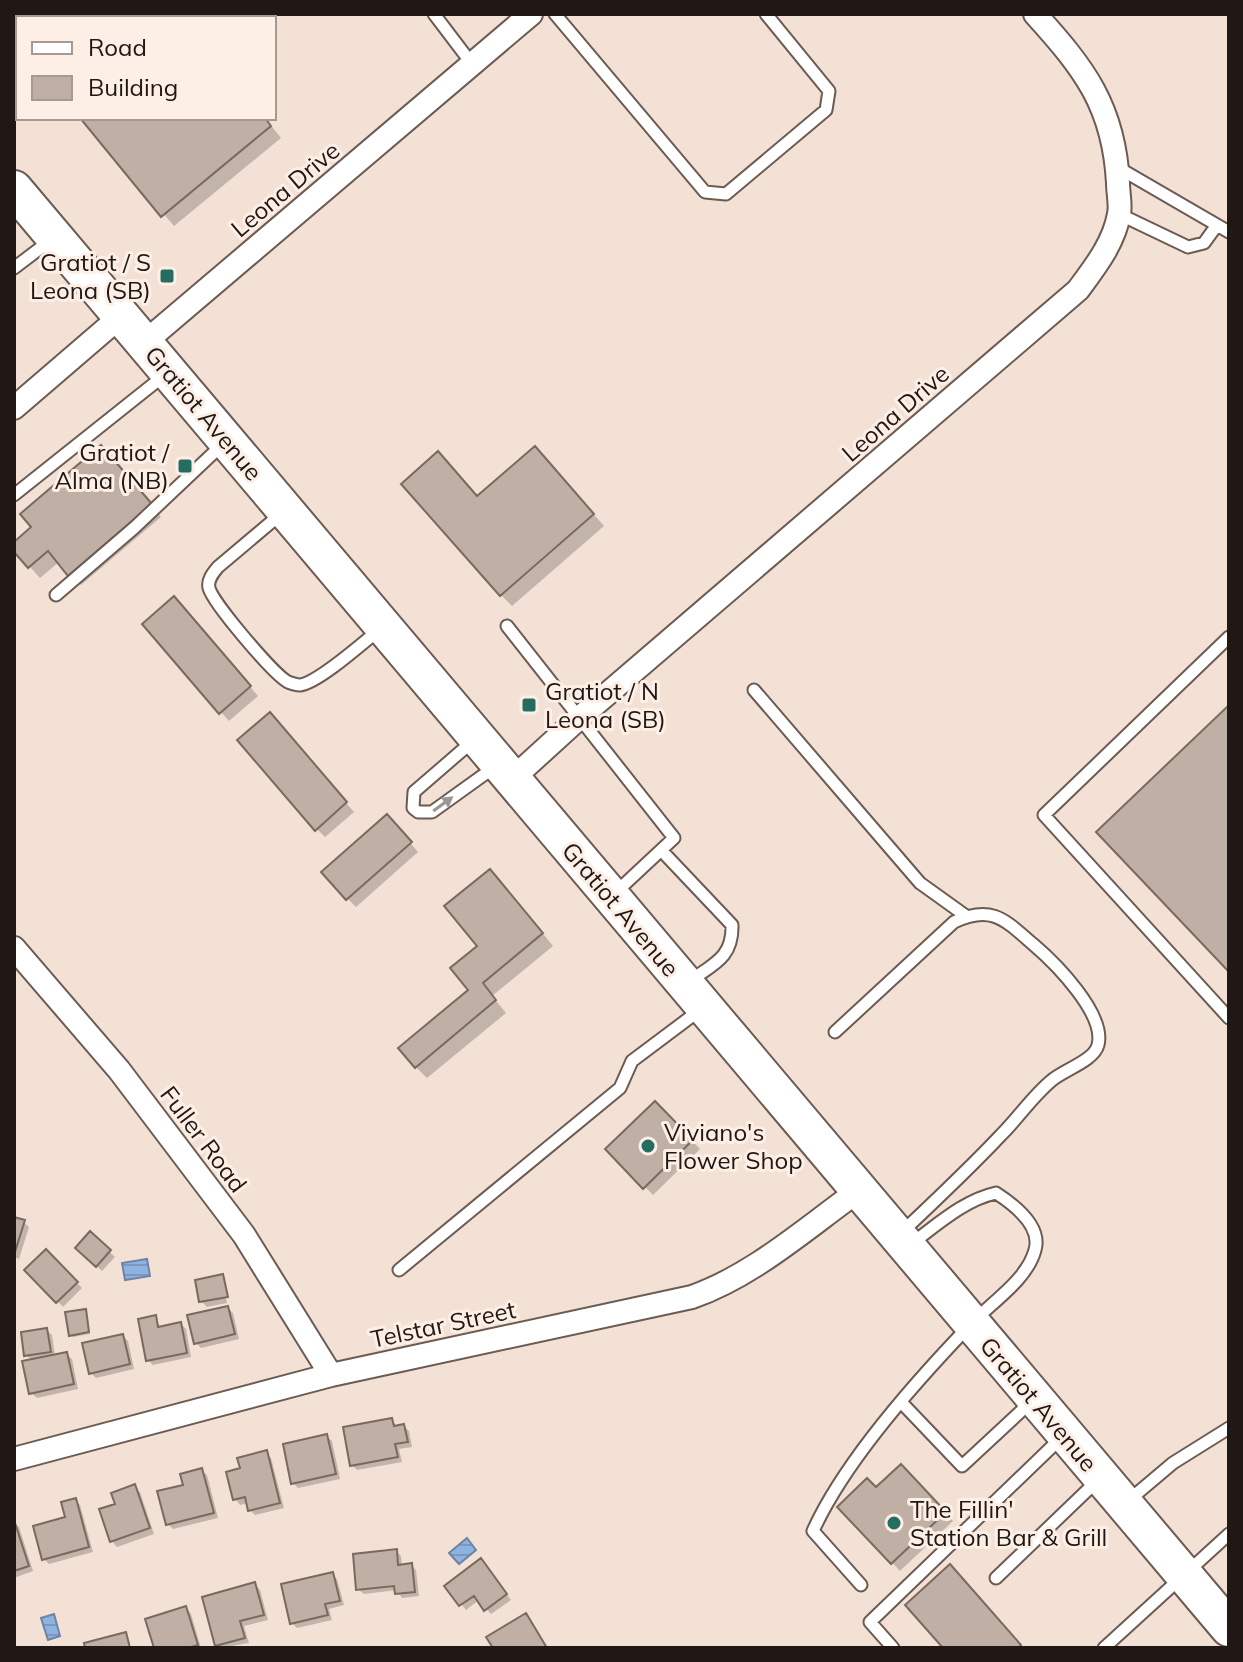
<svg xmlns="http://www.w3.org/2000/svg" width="1243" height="1662" font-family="Mulish,sans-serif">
<defs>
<pattern id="water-rules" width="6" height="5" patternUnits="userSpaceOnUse" patternTransform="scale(2)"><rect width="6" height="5" fill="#8fb3e1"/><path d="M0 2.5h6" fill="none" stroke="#7b99c0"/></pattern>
</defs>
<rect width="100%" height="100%" fill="#f3e1d6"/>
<!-- water -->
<path fill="url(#water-rules)" stroke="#6d84a4" stroke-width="2" d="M147 1259 150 1276 125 1280 122 1263Z
M467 1538 476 1550 459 1564 449 1553Z
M54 1614 60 1636 48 1640 41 1618Z"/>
<!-- shadow -->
<path fill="#0003" d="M82 118H265L281 138 174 226Z
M112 459 161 517 81 585 59 562 40 578 14 549V544Z
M546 460 604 526 512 606 501 595 478 498Z
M182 607 258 696 229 721 144 624Z
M278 723 354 812 325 837 317 829Z
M395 825 418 852 356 907 348 899Z
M501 882 553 946 492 996 506 1013 427 1078 416 1067 471 990 480 946Z
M655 1103 700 1149 653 1195 608 1149Z
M14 1219 23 1222 29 1227 19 1259 14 1257Z
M91 1234 115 1257 102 1271 78 1248Z
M46 1252 82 1288 63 1307 27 1270Z
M223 1276 226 1280H222L227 1303 207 1307 201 1301Z
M228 1308 233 1313 239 1339 201 1348 196 1343Z
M85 1311 90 1334 73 1337 71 1335Z
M155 1318 161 1328 181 1324 186 1329 191 1357 153 1365 148 1360Z
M46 1330 52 1335 55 1356 66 1354 72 1359 78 1389 37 1398 31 1393 33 1361 26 1355Z
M123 1336 128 1341 134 1369 96 1378 91 1373Z
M392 1421 398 1427 404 1426 409 1431 412 1447 399 1449 402 1462 357 1470 352 1465Z
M326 1436 332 1441 340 1479 298 1488 293 1483Z
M266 1452 271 1458 284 1508 255 1515 250 1510 248 1503 240 1505 235 1499 243 1470Z
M901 1466 953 1521 900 1571 840 1507 876 1490Z
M201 1470 207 1475 218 1518 173 1529 168 1524 185 1486Z
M134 1487 140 1492 154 1534 117 1547 112 1541Z
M75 1500 80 1505 93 1552 49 1564 44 1559 68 1519Z
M14 1523 19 1527 33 1571 14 1578Z
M396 1551 401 1556 402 1566 411 1565 416 1570 419 1596 402 1598 397 1590 364 1594 358 1589Z
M486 1566 511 1600 491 1614 479 1600 466 1610 447 1586Z
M332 1574 337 1579 344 1605 329 1609 332 1620 297 1628 292 1623Z
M255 1584 260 1590 268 1620 244 1626 249 1643 220 1648 217 1645Z
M186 1608 191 1614 201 1648H156Z"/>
<!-- building -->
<path fill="#c0afa4" stroke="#79695f" stroke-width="2" d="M80 118H265L271 126 161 217Z
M101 445 152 504 68 576 48 551 28 568 14 552V542L31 527 20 514Z
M535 446 594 514 500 596 401 484 438 451 477 496Z
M174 596 251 686 219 714 142 624Z
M1229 705V972L1096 832Z
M270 712 347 802 315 831 237 740Z
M387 814 412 842 346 900 321 872Z
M490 869 543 933 483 983 496 1000 415 1068 398 1048 468 990 450 968 477 946 444 906Z
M655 1101 693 1140 643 1189 605 1149Z
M14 1217 25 1220 14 1255Z
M90 1231 111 1250 96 1267 75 1248Z
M46 1249 78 1282 56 1303 24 1270Z
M223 1274 228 1297 199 1302 195 1280Z
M228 1306 235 1334 194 1344 187 1315Z
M86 1309 89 1332 69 1336 65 1312Z
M156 1315 158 1327 181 1322 187 1353 146 1361 138 1319Z
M47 1328 51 1352 24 1356 21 1332Z
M123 1334 130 1364 89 1374 82 1343Z
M67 1352 74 1384 29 1394 22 1361Z
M392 1418 394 1426 404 1424 408 1442 395 1444 398 1457 350 1466 343 1427Z
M327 1434 336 1474 291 1484 283 1444Z
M267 1450 280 1503 248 1511 245 1497 233 1500 226 1472 240 1468 237 1458Z
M901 1464 946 1512 891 1564 837 1507 867 1478 876 1487Z
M202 1468 214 1513 166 1525 157 1491 183 1485 180 1474Z
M135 1484 150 1528 110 1542 99 1509 115 1504 111 1493Z
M76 1498 89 1547 42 1560 33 1526 65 1517 61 1502Z
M14 1520 29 1566 14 1571Z
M397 1549 398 1565 412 1563 415 1592 395 1594 394 1586 356 1590 353 1554Z
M481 1558 507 1594 484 1611 474 1596 459 1606 444 1586Z
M950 1564 1021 1645 1018 1648H943L905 1605Z
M333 1572 340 1601 325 1604 328 1615 290 1624 281 1584Z
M255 1582 264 1615 240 1621 245 1638 215 1646 202 1597Z
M186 1606 198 1645 188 1648H154L145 1619Z
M526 1613 547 1648H493L486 1637Z
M126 1632 130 1648H85L84 1643Z"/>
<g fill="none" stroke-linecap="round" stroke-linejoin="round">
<!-- lane casing -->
<g stroke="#6b5b52" stroke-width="15">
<path id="lane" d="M434 14 472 64
M555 14 705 192 726 194 826 110 829 91 766 14
M66 18 72 14
M14 54 18 52
M1117 167 1229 232
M1119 214 1188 247 1204 243 1217 225
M14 268 51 240
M14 495 166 374
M282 513 218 567C213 573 207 580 209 588 213 603 274 675 288 682 290 683 297 685 300 685 318 683 364 642 380 629
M56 595 134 528 224 443
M507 626 674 838 614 894
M1229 637 1044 815 1229 1018
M754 690 920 883 966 916
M473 741 414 792 413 808 418 812H432L496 766
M661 850 732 925C733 958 713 964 690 981
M835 1032 954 922C992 904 1005 920 1034 945 1055 963 1106 1014 1098 1045 1094 1061 1063 1070 1051 1081 1032 1097 1019 1117 1001 1135 969 1169 935 1201 901 1233
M399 1270 620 1088 632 1061 700 1010
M901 1402 962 1466 1032 1401
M1128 1501 1173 1463 1229 1428
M996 1578 1098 1480
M861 1585 813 1531C845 1460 917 1380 972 1323 992 1302 1027 1280 1035 1250 1042 1226 1013 1204 996 1193 964 1200 937 1225 911 1244
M893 1648 870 1622 1062 1437
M1104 1648 1229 1534"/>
</g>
<!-- street casing -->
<g stroke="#6b5b52" stroke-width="26">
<path id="street" d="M145 342 531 14
M14 408 121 316
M511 780 578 719 1078 290C1095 267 1114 243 1119 214 1121 205 1118 193 1118 183 1114 107 1085 69 1035 14
M14 948 119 1070 244 1235 331 1375
M14 1459 331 1375 692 1297C754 1275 805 1229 858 1191"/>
</g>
<!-- primary casing -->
<g stroke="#6b5b52" stroke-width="40">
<path id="primary" d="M14 189 1229 1628"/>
</g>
<!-- lane -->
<use href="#lane" stroke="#fff" stroke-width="11"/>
<!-- street -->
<use href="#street" stroke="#fff" stroke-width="22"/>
<!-- primary -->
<use href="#primary" stroke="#fff" stroke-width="36"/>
</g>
<!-- one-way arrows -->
<defs><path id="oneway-solid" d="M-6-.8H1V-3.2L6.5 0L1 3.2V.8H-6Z" transform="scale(2)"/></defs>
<use fill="#9a9795" href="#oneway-solid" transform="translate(443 804) rotate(-36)"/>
<!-- markers -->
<g fill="#256c61" stroke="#feefe6" stroke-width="3">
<rect x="159" y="268" width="16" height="16" rx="4"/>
<rect x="177" y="458" width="16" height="16" rx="4"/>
<rect x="521" y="697" width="16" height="16" rx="4"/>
<circle cx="648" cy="1146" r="8"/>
<circle cx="894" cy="1523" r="8"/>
</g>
<g text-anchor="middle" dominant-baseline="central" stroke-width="6" stroke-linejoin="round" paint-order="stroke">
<!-- street labels -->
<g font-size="24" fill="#1f1814" stroke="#feefe6">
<text transform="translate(285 189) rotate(-40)">Leona Drive</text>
<text transform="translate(204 413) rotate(50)">Gratiot Avenue</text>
<text transform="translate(895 413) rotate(-41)">Leona Drive</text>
<text transform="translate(621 909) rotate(50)">Gratiot Avenue</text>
<text transform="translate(204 1139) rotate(53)">Fuller Road</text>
<text transform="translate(443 1324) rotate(-12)">Telstar Street</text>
<text transform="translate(1039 1404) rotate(50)">Gratiot Avenue</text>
</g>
<!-- poi labels -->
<g font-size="24" fill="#1f1814" stroke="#feefe6" text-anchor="start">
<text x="151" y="262" text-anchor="end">Gratiot / S<tspan x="151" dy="28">Leona (SB)</tspan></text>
<text x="169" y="452" text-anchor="end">Gratiot /<tspan x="169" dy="28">Alma (NB)</tspan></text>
<text x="545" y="691">Gratiot / N<tspan x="545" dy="28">Leona (SB)</tspan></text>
<text x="664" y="1132">Viviano's<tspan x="664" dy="28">Flower Shop</tspan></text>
<text x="910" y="1509">The Fillin'<tspan x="910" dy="28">Station Bar &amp; Grill</tspan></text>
</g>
</g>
<!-- border -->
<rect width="1243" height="1662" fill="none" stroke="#1f1814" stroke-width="32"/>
<!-- legend -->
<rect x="16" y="16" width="260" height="104" fill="#feefe6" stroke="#a59992" stroke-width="2"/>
<rect x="32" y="42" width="40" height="12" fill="#ffffff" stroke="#a59992" stroke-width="2"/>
<text x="88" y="56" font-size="24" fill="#1f1814">Road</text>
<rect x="32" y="76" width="40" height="24" fill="#c0afa4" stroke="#a59992" stroke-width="2"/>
<text x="88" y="96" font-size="24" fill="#1f1814">Building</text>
</svg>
